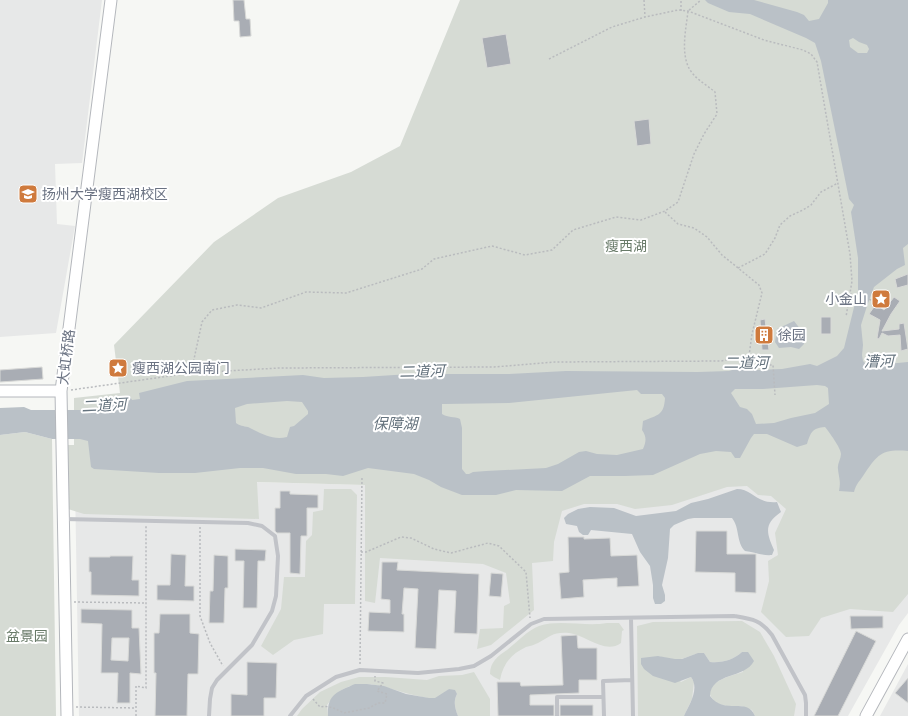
<svg xmlns="http://www.w3.org/2000/svg" width="908" height="716" font-family="'Archivo Narrow','Noto Sans SC',sans-serif">
<rect width="100%" height="100%" fill="#f6f7f4"/>
<!-- built -->
<path fill="#e7e8e8" d="M0 0H102L82 163 55 164 57 224 75 226 56 333 0 337Z
M736 480 908 504V613L899 625 848 716H79L75 485 214 481 367 485Z
M908 664V716H880Z"/>
<!-- green -->
<path fill="#d6dbd4" d="M460 0H908V594L893 612 850 609 821 618 809 636 786 637 761 612 769 581 768 561 778 555 775 533 786 509 771 496 758 495 747 486 727 487 672 505 635 509 617 504H584L562 511 554 542 553 561 532 563 534 610 491 645 477 649 480 629 503 628 504 606 510 603 506 573 483 564 380 558 375 603 365 601V485L257 482 259 519 84 514 68 509 67 445H74V398L120 393 114 345 214 242 278 198 351 172 400 146Z
M25 432 52 439 56 716H0V435Z
M324 489H351L357 495 355 604H324L323 634 294 640 273 655 261 646 281 609 284 577H305L306 541 312 535 313 512 323 510Z
M742 621 760 632 774 656 796 704 794 716H755L752 710C749 709 745 707 741 706 735 706 728 707 722 705 718 704 715 702 712 698 701 683 733 675 743 672L742 652C733 660 723 663 710 662L704 653C695 653 689 657 681 659 674 660 665 658 658 656L681 682 691 677 694 682 692 699 684 716H638L637 626 653 622Z
M607 623H619L624 630 622 631 621 643C605 655 586 635 569 633 553 632 551 636 538 643 534 645 530 646 526 647 511 654 503 664 500 680L494 677 490 674C490 662 498 656 507 650 517 642 527 631 539 626 560 619 586 627 607 623Z
M474 672 490 699V716H458C455 708 453 702 457 694L449 689C445 692 440 696 436 698 431 700 423 697 418 696 392 691 365 675 340 691 335 694 331 700 327 705L328 716H297L302 709 320 692 341 682 359 677H386L427 680 439 676 462 675Z"/>
<!-- water -->
<path fill="#bac1c7" fill-rule="evenodd" d="M705 0H754L797 12 804 15 809 21 819 19 828 3V0H908V244L903 248 905 265 897 269 874 287 867 306 861 325 863 345 862 355 863 361 866 364 876 365 908 362V451C881 449 878 454 863 476 859 482 856 484 854 492L839 491C841 480 839 479 838 469 837 464 841 459 841 454 841 448 829 432 825 427 812 428 811 432 807 444L797 447 767 434H754L751 438 740 458H735L731 452 716 451 700 454 653 475 625 476H590L562 491 516 490 496 495H462L441 487 429 480 414 474 368 468 343 476 326 474H296L263 468H240L195 473H159L94 469 91 467 88 441 80 439H52L25 432 0 435V408L24 407 31 410H94L129 395 132 400 140 399 139 393 187 381 303 375 324 378 363 377 410 374H509L566 371 698 372 729 371 745 366 755 370 782 369 810 364 817 366 837 356 844 348 858 291V258L851 212 854 205 849 199 821 61 815 43 806 38 750 14 729 12 708 3ZM853 38 859 42 867 45 869 49 867 53H858L850 47 849 40ZM817 385 825 386 828 388 829 404 815 413 791 418 774 423 756 424 752 414 747 409 740 407 731 393 735 389H763ZM637 390 641 394H662L665 398C664 415 658 415 643 421L642 430C647 437 646 442 643 449L617 455 597 454 586 451 579 452 558 464 546 468 486 471 473 472 469 474H466L462 469V428L460 419C454 416 448 418 442 414V404H445L509 403ZM287 401 302 402 308 411V414L294 426 290 427 287 437C273 441 260 433 248 427 243 426 240 426 236 423L235 408 247 404Z
M794 321 801 330 804 344 799 349 791 347 779 348 775 342 777 329Z
M737 489C752 489 757 504 777 502L781 512C764 524 766 532 774 550L772 555C763 556 754 552 745 551 736 542 740 528 732 518H694L688 519 674 525 670 529 668 558 662 585 665 595V601L661 604H655L653 598V585L650 566 640 552 632 534 591 530 588 535H583L579 532 577 526 566 524 564 518 568 514 578 509 590 507 614 508 636 516 676 511 691 503 708 499Z
M742 652H748L754 661C745 679 711 672 710 696 725 716 747 696 755 716H684C689 705 700 689 691 677L675 683 653 676 644 669 641 664V658L658 656 675 659H682L698 653H704L710 662C723 663 733 660 742 652Z
M355 684H367L384 686 406 694 429 698H435L449 689 455 690 457 694C453 702 455 708 458 716H328C327 694 337 692 355 684Z"/>
<!-- building -->
<path fill="#a9adb4" stroke="#d8d9d7" fill-rule="evenodd" d="M233 0H244L246 19H250L251 36 240 37 239 21H234Z
M506 34 511 64 487 68 482 38Z
M649 119 651 144 637 146 634 121Z
M908 274V285L897 288 895 279Z
M894 297 900 301 891 314 882 331 899 329V324L904 323 908 349 901 351 900 335 888 336 882 333 879 339 877 338 880 320 869 314 876 304 884 310Z
M821 317H831V334H821Z
M765 319 769 350H762L760 320Z
M42 367 43 379 0 382V370Z
M280 491H290V494L318 495V508H307V536H301L300 574 290 573V533H277L275 531V508H280Z
M696 531H727V554H756V593L735 592V573L695 572Z
M568 537H584V539L610 538 611 556 637 555 639 586 617 587V578L583 580 584 597 561 599 559 573 569 572Z
M235 549 266 550 265 561H258L257 608H243L244 561H235Z
M171 554 186 555 185 586H194V601L157 600V585H170Z
M214 555 228 556V588H225L224 623H209L210 591H213Z
M110 556H133L132 580H139V596L91 595V572H89V557H110Z
M382 562H398L397 570 479 574 477 634 454 633 456 591 439 590 436 649 415 648 418 589 404 588 402 614H404V632L368 631 369 612 390 613V600L381 599Z
M491 573 503 574 501 597 489 596Z
M81 609 132 610V628H139L141 674 130 673V703H117L118 673H101L102 624 81 623ZM112 638H129L128 661 111 660Z
M160 614H190V633L199 634 198 674H188L187 716H155L156 673H154V633H159Z
M850 616H883V628L851 629Z
M856 631 876 641 838 716H814Z
M577 635 578 648H597V680H579V693L530 695V705H554V716H498L497 682H520L521 686 563 685 561 636Z
M247 662 277 663 276 698H264V716H231V694L247 695Z
M908 678V703L895 693Z
M560 705H593V716H560Z"/>
<g fill="none" stroke-linecap="round" stroke-linejoin="round">
<!-- secondary casing -->
<g stroke="#b4b7bc" stroke-width="13">
<path id="secondary" d="M0 391H61
M67 716 61 391 111 0
M866 716 908 639"/>
</g>
<!-- path -->
<path stroke="#b9bbbe" stroke-width="1.5" stroke-dasharray="2 2" stroke-linecap="butt" d="M644 0 645 17
M681 11V0
M549 59 612 27 645 17 678 10 688 11 764 40 803 50 811 54 817 62 850 254 852 281 846 317
M665 212 678 224 694 228 707 237 722 255 759 285 762 293 752 334 749 356
M738 268 765 254 775 238 780 225 790 216 803 210 811 205 821 192 838 183
M850 294 875 301
M749 356 759 365H773L775 395
M191 373 202 322 212 310 237 305 261 308 306 292 346 293 422 269 434 259 492 246 525 255 552 250 573 230 616 217 641 220 665 211 678 202 694 154 704 134 717 114 715 92C708 86 699 81 693 74 679 58 686 30 688 11L701 0
M71 390 191 373 279 368 494 367 555 362 721 361 749 356
M200 527V616L210 643 223 666
M361 552H366L401 537 411 538 434 549 451 553 488 543 499 546 526 572 530 618
M74 602 146 603
M360 664 362 476
M313 699 320 707C329 705 336 709 344 713L369 708 378 703H385L387 694 377 691 383 683 375 681V676
M76 707 136 708
M136 716V686L146 688V526"/>
<!-- lane -->
<path stroke="#c1c3c8" stroke-width="4" d="M64 519 248 523 262 526 275 536 278 556 276 596 272 611 252 645 217 680 212 688 210 699 209 716
M631 618 633 716
M290 716 306 696 336 677 360 670 418 673 459 669 474 666 491 656 531 624 544 619 734 616C752 619 761 620 772 635L805 695 806 703V716
M557 716V697H603
M604 716 603 681 632 680"/>
<!-- secondary -->
<use href="#secondary" stroke="#fff" stroke-width="11"/>
</g>
<!-- icons -->
<defs>
<g id="university-square" transform="scale(1)"><rect x="-9" y="-9" width="18" height="18" rx="4" fill="#cf7a3d" stroke="#fff"/><path d="M0-5L7-2L0 1L-7-2ZM-4 1L0 2.5L4 1V4Q0 6-4 4Z" fill="#fff"/></g>
<g id="sight-square" transform="scale(1)"><rect x="-9" y="-9" width="18" height="18" rx="4" fill="#cf7a3d" stroke="#fff"/><path d="M0-6L1.8-2.2L6-1.7L2.9 1.2L3.7 5.4L0 3.3L-3.7 5.4L-2.9 1.2L-6-1.7L-1.8-2.2Z" fill="#fff"/></g>
<g id="building-square" transform="scale(1)"><rect x="-9" y="-9" width="18" height="18" rx="4" fill="#cf7a3d" stroke="#fff"/><path d="M-4-6H4V6H1V3H-1V6H-4ZM-2.5-4.3h1.7v1.8h-1.7ZM.8-4.3h1.7v1.8H.8ZM-2.5-1h1.7V.8h-1.7ZM.8-1h1.7V.8H.8Z" fill="#fff"/></g>
</defs>
<g fill-rule="evenodd">
<use href="#university-square" x="28" y="194"/>
<use href="#sight-square" x="881" y="299"/>
<use href="#building-square" x="764" y="335"/>
<use href="#sight-square" x="118" y="368"/>
</g>
<g text-anchor="middle" dominant-baseline="central" stroke-width="4" stroke-linejoin="round" paint-order="stroke">
<!-- poi labels -->
<g font-size="14" fill="#6a7282" stroke="#fff" text-anchor="start">
<text x="42" y="194">扬州大学瘦西湖校区</text>
<text x="867" y="299" text-anchor="end">小金山</text>
<text x="778" y="335">徐园</text>
<text x="132" y="368">瘦西湖公园南门</text>
</g>
<!-- park labels -->
<g font-size="14" fill="#687a68" stroke="#fff">
<text x="626" y="246">瘦西湖</text>
<text x="27" y="636">盆景园</text>
</g>
<!-- street labels -->
<g font-size="14" fill="#6a7282" stroke="#fff">
<text transform="translate(66 357) rotate(-83)">大虹桥路</text>
</g>
<!-- water labels -->
<g font-size="15" font-style="italic" fill="#65737e" stroke="#fff">
<text transform="translate(879 361) rotate(-1)">漕河</text>
<text x="746" y="362">二道河</text>
<text transform="translate(422 371) rotate(-1)">二道河</text>
<text transform="translate(104 405) rotate(-3)">二道河</text>
<text x="395" y="423">保障湖</text>
</g>
</g>
</svg>
